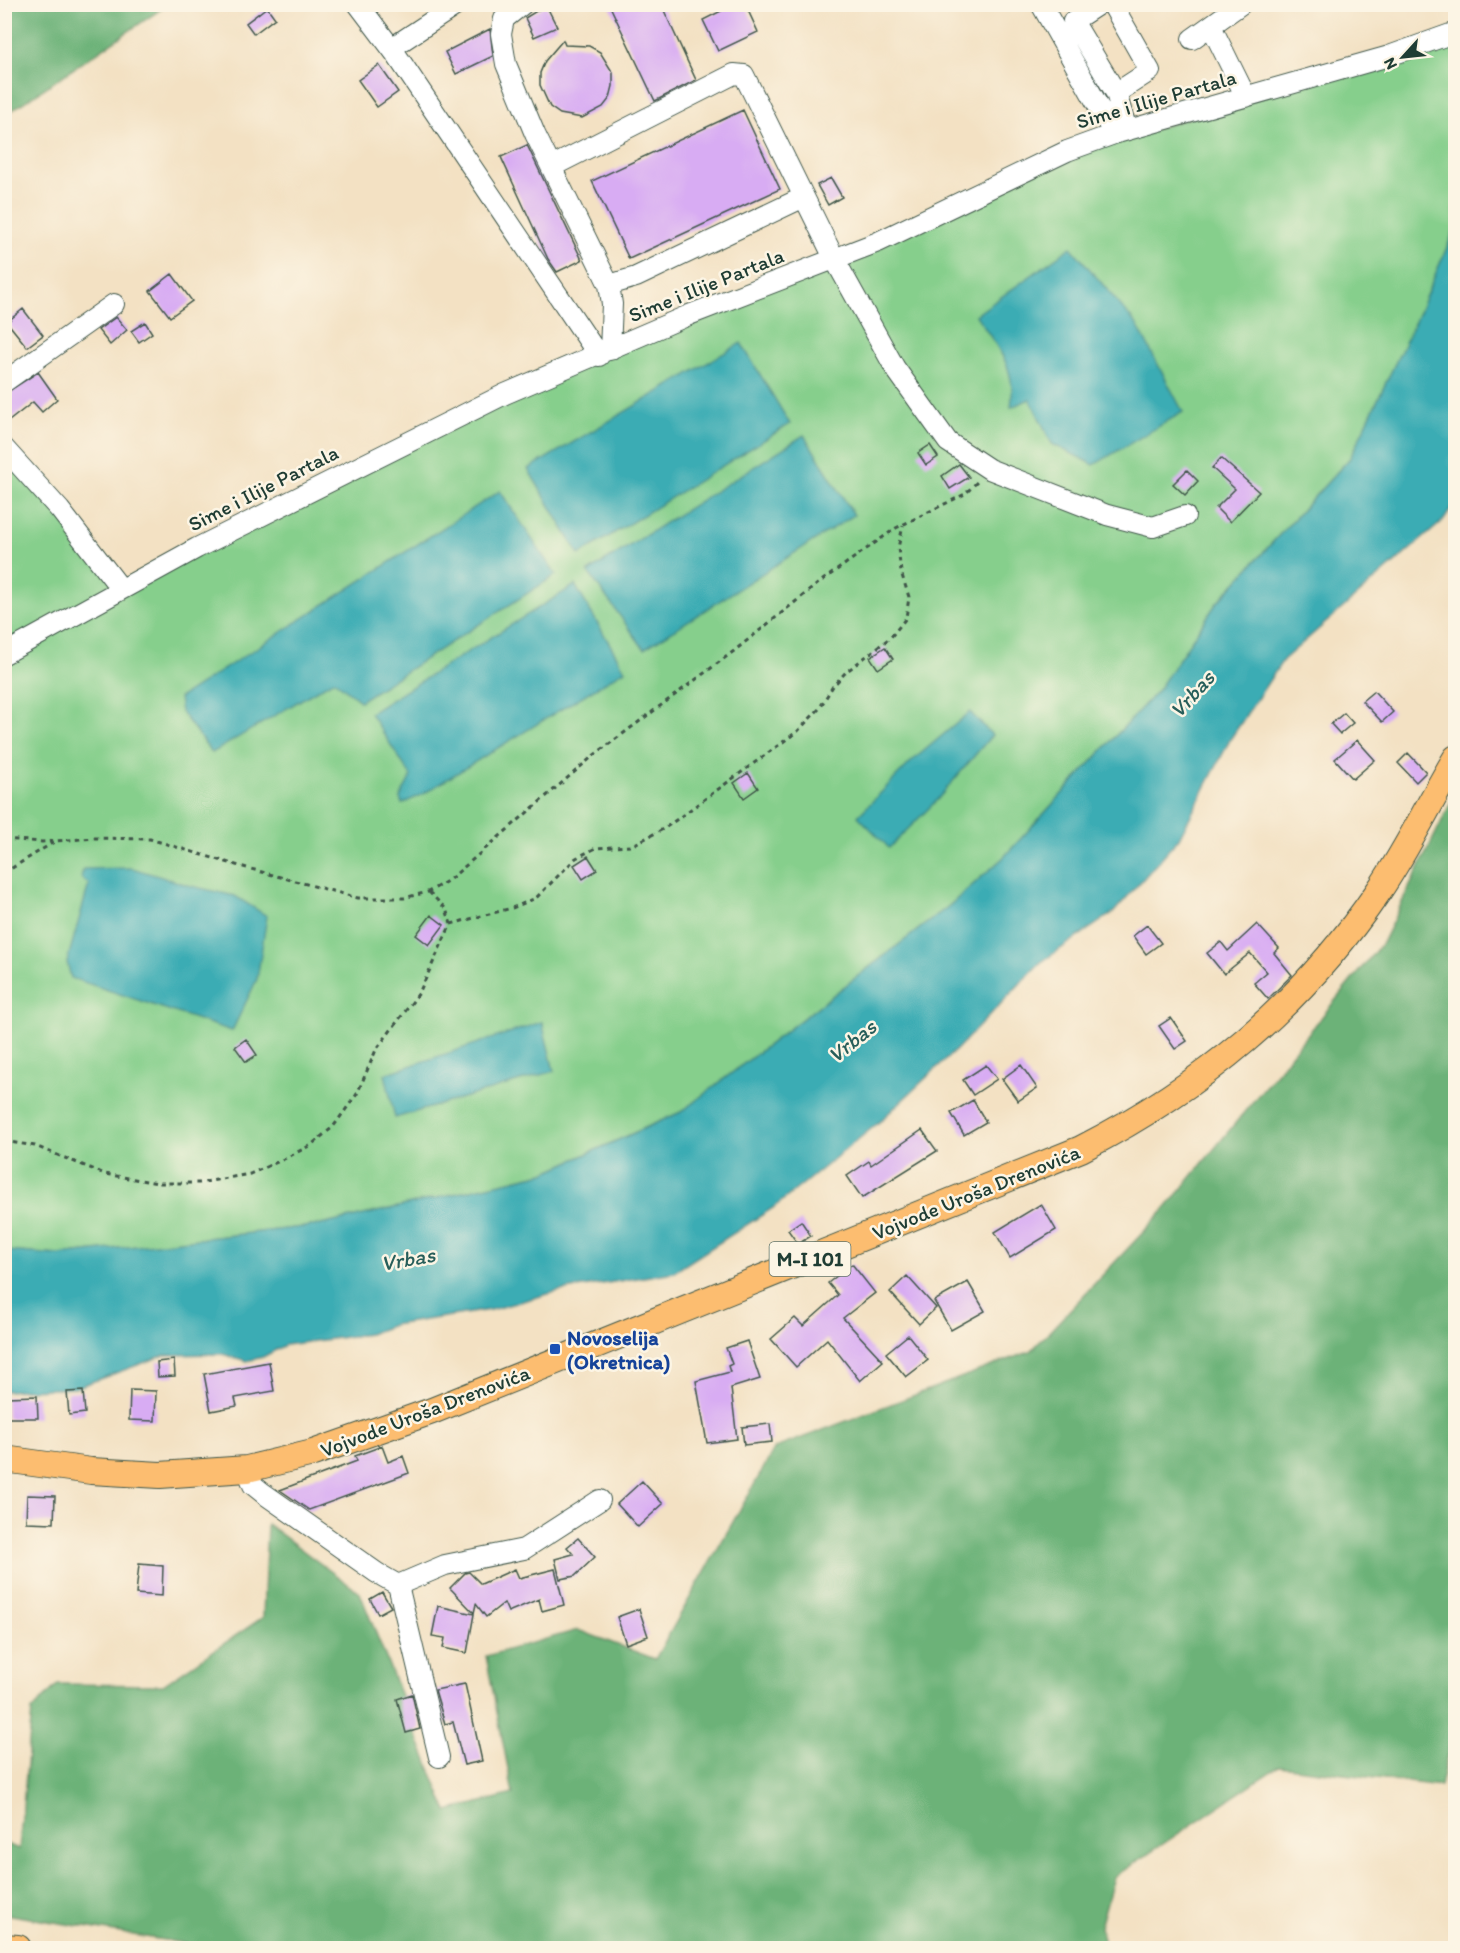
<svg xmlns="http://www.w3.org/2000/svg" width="1460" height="1953" font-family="Itim,sans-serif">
<rect width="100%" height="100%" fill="#fcf5e5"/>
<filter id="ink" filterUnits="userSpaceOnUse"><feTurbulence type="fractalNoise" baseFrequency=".0167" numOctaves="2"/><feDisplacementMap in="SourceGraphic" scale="12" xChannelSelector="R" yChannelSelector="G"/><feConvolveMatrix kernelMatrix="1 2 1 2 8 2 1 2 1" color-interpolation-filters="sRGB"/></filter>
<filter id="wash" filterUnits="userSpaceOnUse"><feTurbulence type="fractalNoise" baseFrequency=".008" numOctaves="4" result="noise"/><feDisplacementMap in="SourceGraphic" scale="24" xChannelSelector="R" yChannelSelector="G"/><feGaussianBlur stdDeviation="1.35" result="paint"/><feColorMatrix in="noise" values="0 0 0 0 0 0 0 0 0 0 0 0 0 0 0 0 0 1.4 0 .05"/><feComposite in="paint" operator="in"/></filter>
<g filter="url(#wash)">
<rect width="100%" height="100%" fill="#f3e1c3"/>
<!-- green -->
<path fill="#86cf8c" stroke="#528660" stroke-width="1.5" d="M1455 32V229L1413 326 1350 458 1216 604 1160 688 1003 858 949 906 681 1112 544 1173 321 1225 59 1255 5 1251 4 448 121 589 366 462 1023 172Z"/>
<!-- forest -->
<path fill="#6cb278" stroke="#467856" stroke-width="1.5" d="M5 4H167V5L5 115Z
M1455 794 1456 1719 1440 1786 1279 1766 1114 1877 1100 1927 1105 1948H213L5 1914 4 1843 19 1849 32 1710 58 1684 163 1685 263 1617 267 1524 360 1593 447 1811 513 1794 486 1656 578 1630 655 1659 775 1448 1031 1351 1166 1208 1382 943Z"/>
<!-- water -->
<path fill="#3aacb4" stroke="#2c7474" stroke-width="1.5" d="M1455 229V503L1444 520 1283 660 1231 738 1179 838 1114 912 1040 963 958 1048 877 1124 776 1206 674 1272 559 1291 490 1310 393 1325 369 1334 285 1345 263 1357 247 1361 222 1354 165 1355 75 1388 5 1391V1251L59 1255 321 1225 544 1173 681 1112 949 906 1003 858 1158 690 1216 604 1350 458 1413 326Z
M1071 247 1137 325 1183 412 1094 465 1052 444 1030 399 1011 407C1017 366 997 348 976 315Z
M741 343 790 424 579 555 528 469Z
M804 435 854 515 644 649 588 572Z
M500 491 556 575 360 701 334 680 212 753 181 712 179 698Z
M575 585 625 670 423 794 402 804 400 798 411 776 370 713Z
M970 712 992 735 937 800 889 848 858 816 912 761Z
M132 868 191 886 235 896 267 916 257 979 232 1031 71 978 67 962 89 884 81 878 83 869Z
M542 1022 554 1071 395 1118 385 1074Z"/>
<g id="blocks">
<!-- building -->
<path fill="#d8acf3" d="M609 4H661L696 80 655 101Z
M735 4H745L758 32 718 51 703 20Z
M546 5 557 27 534 37 525 18Z
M267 7 275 18 254 34 246 23Z
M490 29 493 56 456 74 445 52Z
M563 40 565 45 589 46 600 52 613 73V86L610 98 603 107 582 118 560 114 550 107 540 85V73L545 61Z
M379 65 398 92 377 107 358 80Z
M743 110 780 189 629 259 592 181Z
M527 145 582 260 557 272 548 259 501 157Z
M831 178 842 197 828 205 817 185Z
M172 274 192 301 170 317 150 291Z
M23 309 43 335 27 347 7 322Z
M116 317 127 330 110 345 98 330Z
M145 322 152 333 139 342 131 331Z
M38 372 57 399 42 412 33 402 4 425V394Z
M930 445 938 457 926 465 918 453Z
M1221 458 1259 492 1230 522 1216 508 1235 489 1212 468Z
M959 464 969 477 950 489 942 476Z
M1187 470 1198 481 1185 495 1173 484Z
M885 647 893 659 878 669 870 657Z
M1374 691 1393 712 1382 722 1362 701Z
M1344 713 1353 723 1340 734 1331 724Z
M1357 740 1375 760 1353 779 1335 759Z
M1408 753 1426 772 1416 782 1398 763Z
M748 773 758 788 744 798 734 783Z
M588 856 597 870 583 879 574 865Z
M431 915 444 925 429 945 416 935Z
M1257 924 1279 948 1274 953 1292 975 1268 999 1254 983 1267 972 1250 953 1224 974 1207 953 1221 942 1228 951Z
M1147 925 1161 943 1146 954 1133 936Z
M1171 1018 1187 1041 1175 1049 1159 1026Z
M246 1039 257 1055 246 1062 235 1047Z
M986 1065 997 1079 973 1095 963 1080Z
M1021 1065 1037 1088 1018 1101 1002 1079Z
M973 1100 986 1122 964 1135 951 1113Z
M922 1130 937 1151 862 1198 847 1176 869 1161 871 1165Z
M1041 1204 1056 1230 1010 1258 995 1232Z
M801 1221 811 1236 798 1244 788 1230Z
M852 1264 875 1293 843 1318 883 1361 860 1381 827 1339 796 1367 771 1339 795 1318 803 1326 838 1295 828 1283Z
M907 1276 936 1308 919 1324 890 1292Z
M968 1282 985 1311 951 1330 934 1301Z
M908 1335 928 1360 906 1377 886 1353Z
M747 1341 760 1379 731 1388 737 1439 707 1443 696 1381 730 1372 728 1366 732 1364 726 1348Z
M174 1360 175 1376 158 1377 157 1362Z
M269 1362 274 1391 235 1398 237 1406 211 1411 204 1374Z
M130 1390 156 1391 155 1421 129 1420Z
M83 1391 85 1413 69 1415 67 1392Z
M37 1396 38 1418H7L6 1397Z
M770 1424 772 1442 744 1445 742 1427Z
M382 1446 388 1462 403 1456 409 1473 309 1510 280 1490 357 1461 355 1456Z
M642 1481 663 1504 638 1527 617 1504Z
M27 1495 55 1496 54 1523 26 1522Z
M578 1538 595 1557 575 1576 560 1579 555 1559 573 1554 567 1547Z
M139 1564 163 1566 162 1596 136 1594Z
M515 1569 519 1578 555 1569 564 1605 542 1611 539 1599 508 1612 504 1603 486 1617 476 1604 474 1613 450 1588 465 1573 469 1572 481 1584Z
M382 1592 391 1607 378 1614 370 1599Z
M438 1606 474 1614 467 1653 443 1648 445 1638 432 1636Z
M639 1609 648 1636 626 1644 617 1617Z
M465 1684 482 1761 464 1765 453 1722 445 1724 435 1690Z
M412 1694 420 1729 406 1733 397 1699Z"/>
</g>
</g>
<g filter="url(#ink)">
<use href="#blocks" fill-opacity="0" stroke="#3f5649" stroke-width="1.5"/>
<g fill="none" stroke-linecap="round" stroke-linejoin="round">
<!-- minor casing -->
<g stroke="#3f5649" stroke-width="22">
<path id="minor" d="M358 4 395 53
M458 4 396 45 395 53 599 356
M523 4 504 19 501 34 506 64 535 134 609 285 612 304 610 350
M1041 4 1114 134
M1099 4 1073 21 1116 93 1127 130
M1112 4 1150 71 1116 93
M1211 26 1246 97
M1192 39 1241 4
M551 167 734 74 744 75 835 260 895 368 948 442 989 469 1107 515 1153 527 1185 516
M609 285 636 277 804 197
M4 382 114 304
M4 448 60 510 121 589
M4 654 197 548 505 394 689 315 878 242 1067 151 1114 134 1389 56 1456 32
M247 1469 253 1485 263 1493 377 1573 398 1585 439 1757
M398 1585 445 1565 524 1549 600 1500"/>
</g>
<!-- major casing -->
<g stroke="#3f5649" stroke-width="28">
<path id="major" d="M4 1459 91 1471 160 1475 247 1469 313 1453 432 1411 1081 1149C1202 1087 1301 1005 1378 892 1407 850 1429 803 1456 758
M4 1947 18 1948"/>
</g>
<!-- path -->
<path stroke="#3f5649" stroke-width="3" stroke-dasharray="4.5 4.5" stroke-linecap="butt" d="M4 839 42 842 95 838 150 839 236 865 358 898H404L428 892 449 880 593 756 734 651 820 582 896 528 965 494 978 481
M4 873 54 842
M451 924 512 908 536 898 576 858 596 848 631 846 665 828 798 731 819 709 833 686 846 672 891 637 906 618 909 597 901 572 898 548 903 526
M4 1141 35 1146 105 1174 158 1183H199L250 1174 284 1159 311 1145 333 1127 357 1094 376 1050 419 993 451 924 446 909 429 892"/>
<!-- minor -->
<use href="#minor" stroke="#fff" stroke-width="20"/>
<!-- major -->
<use href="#major" stroke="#fcbd6f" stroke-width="26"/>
</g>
</g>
<!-- markers -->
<rect fill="#1a4fb4" stroke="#fcf5e5" stroke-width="2" x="549" y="1343" width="12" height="12" rx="3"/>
<g text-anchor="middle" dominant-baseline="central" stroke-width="5" stroke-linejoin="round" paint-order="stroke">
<!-- shield labels -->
<rect fill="#fcf5e5" stroke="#617469" stroke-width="1.5" x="769.5" y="1242" width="81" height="34" rx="4.5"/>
<g font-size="20" font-weight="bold" fill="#1f3d34">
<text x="810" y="1259">M-I 101</text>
</g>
<!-- street labels -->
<g font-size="21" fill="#1f3d34" stroke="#fcf5e5">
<text transform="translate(1156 99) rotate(-16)">Sime i Ilije Partala</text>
<text transform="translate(706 285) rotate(-22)">Sime i Ilije Partala</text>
<text transform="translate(263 488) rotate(-27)">Sime i Ilije Partala</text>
<text transform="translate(976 1192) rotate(-22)">Vojvode Uroša Drenovića</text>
<text transform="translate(425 1411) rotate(-21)">Vojvode Uroša Drenovića</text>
</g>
<!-- transit labels -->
<g font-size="21" font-weight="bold" fill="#164399" stroke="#fcf5e5" text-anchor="start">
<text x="567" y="1337">Novoselija<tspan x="567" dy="24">(Okretnica)</tspan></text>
</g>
<!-- water labels -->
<g font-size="22" font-style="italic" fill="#275e5a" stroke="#fcf5e5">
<text transform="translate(1192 694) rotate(-48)">Vrbas</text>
<text transform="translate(852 1041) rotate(-39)">Vrbas</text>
<text transform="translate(408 1259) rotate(-10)">Vrbas</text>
</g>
</g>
<!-- margin -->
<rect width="1460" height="1953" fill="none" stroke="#fcf5e5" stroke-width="24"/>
<!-- north arrow -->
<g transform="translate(1403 57) rotate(243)" stroke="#fcf5e5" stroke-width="4.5" paint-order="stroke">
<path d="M0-4.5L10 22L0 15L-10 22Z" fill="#1f3d34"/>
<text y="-9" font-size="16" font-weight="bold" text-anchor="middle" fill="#1f3d34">N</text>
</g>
</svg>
